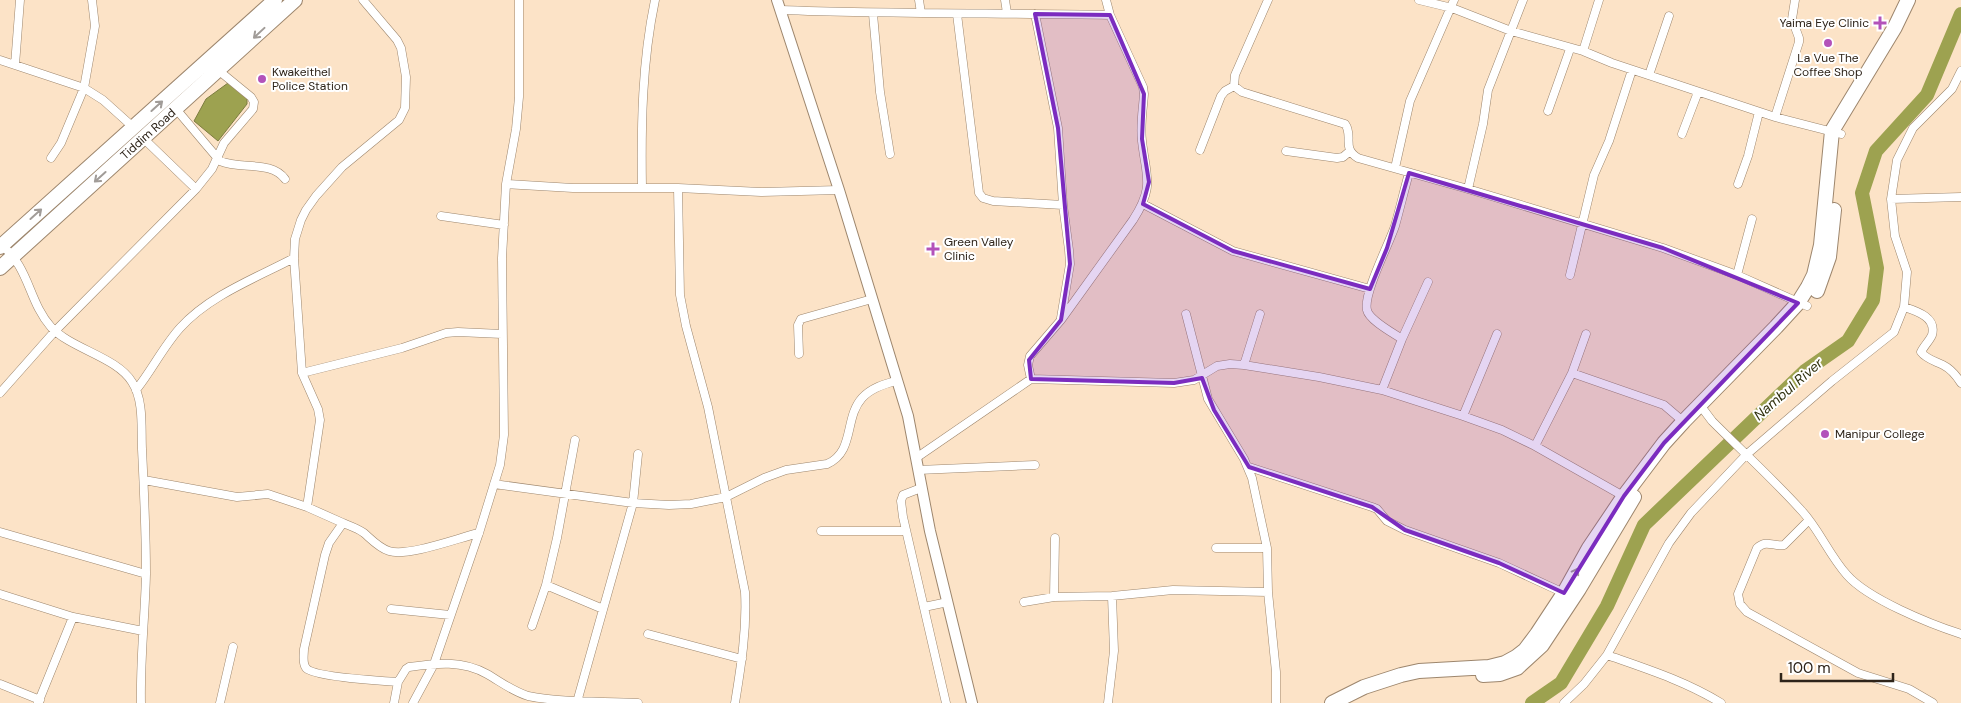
<svg xmlns="http://www.w3.org/2000/svg" width="1961" height="703" font-family="'DM Sans',sans-serif">
<rect width="100%" height="100%" fill="#fce3c7"/>
<!-- water -->
<path fill="#9da250" stroke="#7c7c40" d="M228 83 247 98V104L218 141 194 121 206 99Z"/>
<g fill="none" stroke-linecap="round" stroke-linejoin="round">
<!-- river -->
<path stroke="#9da250" stroke-width="14" d="M1532 703 1561 683 1607 606 1644 525 1805 371 1848 341 1873 300 1877 268 1862 193 1876 151 1927 95 1961 14"/>
<!-- minor casing -->
<g stroke="#9d866d" stroke-width="9">
<path id="minor" d="M919 0 921 13
M1005 0 1007 13
M1268 0 1235 75 1234 86 1242 92 1345 124C1354 136 1341 148 1358 158L1468 189 1663 248 1737 275 1807 306
M1419 0 1452 8 1511 31 1583 51 1612 63 1775 117 1841 134
M780 10C890 14 1000 13 1110 15
M873 14 880 92 890 154
M957 14 979 193 983 198 993 201 1063 205
M1035 14 1058 128 1063 205 1069 250 1070 264 1061 318
M1583 51 1599 0
M0 60 84 88 103 100 133 127
M15 65 20 0
M1649 75 1669 16
M176 109 220 161C241 170 271 160 285 179
M1548 111 1570 49
M1775 117 1799 42V38L1792 19 1795 0
M1682 134 1698 92
M143 138 196 189
M1200 150 1221 96 1225 91 1234 86
M1286 151 1337 158 1343 157 1350 151
M51 158 61 143 84 88 95 26 92 0
M1395 168 1410 101 1454 0
M506 184 573 188H678L761 192 839 190
M1738 184 1748 156 1759 112
M642 188C641 125 642 62 655 0
M678 188 680 295 686 326 708 407 745 592C747 630 741 666 735 703
M1468 189 1483 124 1488 90 1523 0
M1891 199 1961 197
M1143 204 1233 251 1370 289
M441 216 504 225
M0 244C30 267 28 301 51 327 71 349 117 357 132 382 144 400 141 428 142 449 144 490 146 532 146 574 145 617 140 660 141 703
M1570 275 1594 175 1609 141 1632 70
M1737 275 1752 219
M1904 307C1916 311 1937 317 1932 335 1930 340 1924 346 1921 352 1926 359 1935 361 1943 365 1951 369 1956 375 1961 383
M1186 314 1208 399 1244 459 1252 478 1267 548 1268 592 1276 672V703
M1402 339C1393 333 1369 320 1367 310 1363 294 1389 244 1395 226 1400 208 1404 191 1409 173
M799 354 798 325 801 319 872 299
M1244 365 1260 314
M302 373 402 348 446 333 458 332 502 334
M1572 373 1664 405 1685 423
M1031 379 1028 365 1030 356 1061 320 1133 220C1155 186 1146 177 1142 141 1140 125 1143 109 1144 94L1143 87 1110 15 1106 0
M136 390C152 370 163 347 180 328 210 295 256 278 294 258
M1382 390 1402 339 1428 282
M0 393 55 331 196 189 212 169 224 143 253 109 254 102 251 97 218 70
M1700 405 1712 421C1742 451 1773 479 1801 510 1819 529 1829 555 1847 575 1868 599 1930 624 1961 634
M1463 416 1497 334
M575 440 557 538 546 585 603 609
M1535 446 1572 373 1586 334
M916 458 1031 379 1174 383 1194 380 1217 366 1230 364 1244 365 1319 377 1382 390 1463 416 1502 430 1535 446 1625 497
M1249 467 1372 507 1377 509 1387 521 1405 530 1499 563 1564 593
M918 470 1035 465
M144 480 237 497 268 494 307 507 343 523
M494 484 633 503 669 505 691 504 726 497 764 478 786 470 827 464C855 452 844 418 862 398 871 388 884 384 896 381
M921 488 903 495 901 501 903 517 946 703
M307 507 320 420 318 409 302 373 294 258 295 239 301 220 306 210 316 196 342 167 399 120 405 108 406 77 401 48 397 40 363 0
M1809 520 1784 545C1773 547 1767 539 1757 548L1738 594 1740 604 1747 612 1858 673 1909 689 1933 703
M821 531H906
M0 532 146 574
M479 533C458 538 408 557 389 551 379 548 371 539 364 533 357 528 350 526 343 523L329 543 325 555 304 649C304 655 302 663 306 668 313 677 383 681 398 682L406 669 409 667C437 663 462 660 487 674 501 682 512 691 528 696 563 703 602 701 638 703
M1216 548H1267
M0 594 73 617 143 631
M1054 597 1055 538
M1024 602 1054 597 1112 596 1173 590 1268 592
M924 607 948 602
M391 609 450 615
M532 626 546 585
M648 634 742 659
M1607 655C1647 669 1685 681 1721 703
M0 684 40 700
M577 702 633 503 638 454
M38 703 73 617
M220 703 233 647
M394 703 398 682
M413 703 434 664 479 533 500 465 504 435 502 258 506 184 516 129 519 97V0
M1108 703 1114 651 1112 596
M1564 703 1584 684 1607 655 1669 543 1691 513 1746 455 1832 381 1894 332 1904 307 1907 272 1895 236 1891 199 1897 160 1913 128 1952 89 1961 71"/>
</g>
<!-- tertiary casing -->
<g stroke="#9d866d" stroke-width="12">
<path id="tertiary" d="M777 0 839 190 908 416 930 531 972 703"/>
</g>
<!-- trunk casing -->
<g stroke="#9d866d" stroke-width="16">
<path id="trunk" d="M0 247 275 0
M0 268 295 0
M1817 291 1829 257 1834 210
M1483 675 1500 674 1517 668 1542 645 1579 589 1634 497
M1332 703 1364 687 1401 675 1419 671 1489 667 1505 663 1516 657 1525 650 1537 634 1564 593 1589 548 1624 496 1664 443 1684 421 1776 327 1798 303 1808 287 1814 275 1821 245 1832 131 1895 27 1908 0"/>
</g>
<!-- minor -->
<use href="#minor" stroke="#fff" stroke-width="8"/>
<!-- tertiary -->
<use href="#tertiary" stroke="#fff" stroke-width="10"/>
<!-- trunk -->
<use href="#trunk" stroke="#fff" stroke-width="14"/>
</g>
<!-- one-way arrows -->
<defs><path id="oneway-shaft" d="M-6 0H5M1.5-3L5.5 0L1.5 3" fill="none" stroke-width="1.6" stroke-linecap="round" stroke-linejoin="round" transform="scale(1.25)"/></defs>
<g stroke="#a19c98">
<use href="#oneway-shaft" transform="translate(259 33) rotate(137)"/>
<use href="#oneway-shaft" transform="translate(157 106) rotate(-42)"/>
<use href="#oneway-shaft" transform="translate(100 177) rotate(138)"/>
<use href="#oneway-shaft" transform="translate(36 214) rotate(-42)"/>
<use href="#oneway-shaft" transform="translate(1574 575) rotate(-61)"/>
</g>
<!-- marked area -->
<path fill="#7b2cbf" fill-opacity="0.2" stroke="#7b2cbf" stroke-width="4" stroke-linejoin="round" d="M1035 14 1110 15 1144 94 1142 139 1149 182 1143 204 1233 251 1370 289 1387 248 1409 173 1663 248 1798 303 1664 443 1624 496 1564 593 1499 563 1405 530 1372 507 1249 467 1214 410 1202 378 1174 383 1031 379 1029 360 1061 320 1070 264 1058 128Z"/>
<!-- markers -->
<g fill="#b352ba" stroke="#fff" stroke-width="2">
<path d="M1877.5 15.5h5v5h5v5h-5v5h-5v-5h-5v-5h5z"/>
<circle cx="1828" cy="43" r="5"/>
<circle cx="262" cy="79" r="5"/>
<path d="M930.5 241.5h5v5h5v5h-5v5h-5v-5h-5v-5h5z"/>
<circle cx="1825" cy="434" r="5"/>
</g>
<g text-anchor="middle" dominant-baseline="central" stroke-width="4" stroke-linejoin="round" paint-order="stroke">
<!-- poi labels -->
<g font-size="12" fill="#2e241a" stroke="#fff" text-anchor="start">
<text x="1869" y="23" text-anchor="end">Yaima Eye Clinic</text>
<text x="1828" y="58" text-anchor="middle">La Vue The<tspan x="1828" dy="14">Coffee Shop</tspan></text>
<text x="272" y="72">Kwakeithel<tspan x="272" dy="14">Police Station</tspan></text>
<text x="944" y="242">Green Valley<tspan x="944" dy="14">Clinic</tspan></text>
<text x="1835" y="434">Manipur College</text>
</g>
<!-- street labels -->
<g font-size="12" fill="#2e241a" stroke="#fff">
<text transform="translate(148 134) rotate(-42)">Tiddim Road</text>
</g>
<!-- water labels -->
<g font-size="14" font-style="italic" fill="#2f300c" stroke="#fff">
<text transform="translate(1788 389) rotate(-41)">Nambul River</text>
</g>
</g>
<!-- scale -->
<path d="M1781 673v8h112v-8" fill="none" stroke="#2e241a" stroke-width="2.5"/>
<text x="1788" y="673" font-size="15" fill="#2e241a" stroke="#ffffff" stroke-width="4" paint-order="stroke">100 m</text>
</svg>
